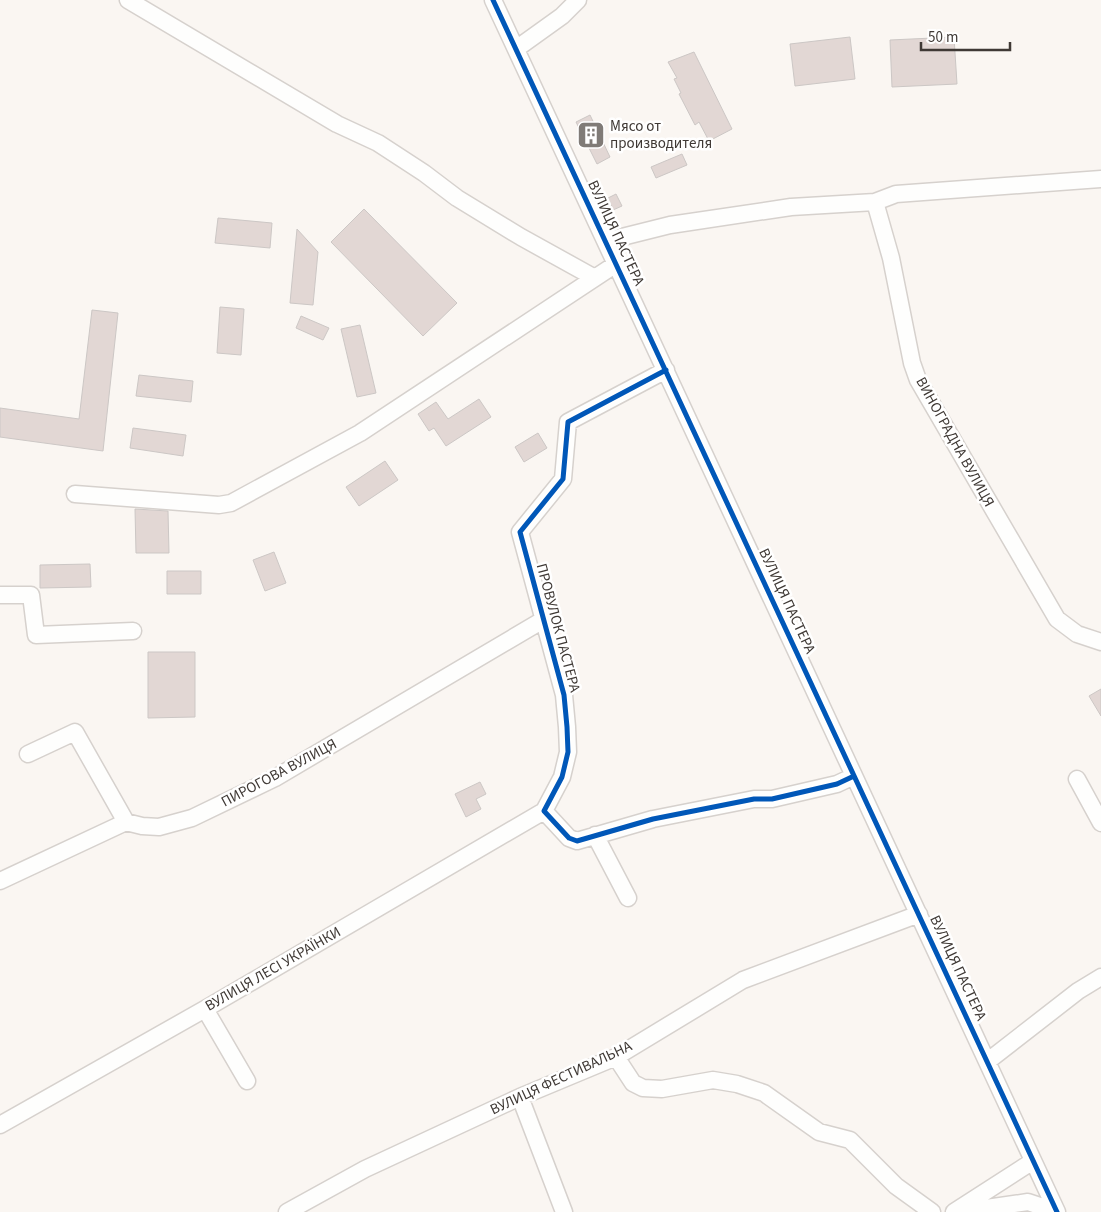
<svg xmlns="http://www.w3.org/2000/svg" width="1101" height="1212" font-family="'Source Sans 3',sans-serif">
<rect width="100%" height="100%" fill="#faf6f2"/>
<!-- building -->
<path fill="#e2d7d4" stroke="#ccc7c5" d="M850 37 855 79 795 86 790 44Z
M954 37 957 84 892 87 890 40Z
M694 52 732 129 709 141 699 122 695 125 679 94 681 93 674 79 677 78 668 62Z
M590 115 610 157 597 164 576 122Z
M682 154 687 165 656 178 651 167Z
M616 194 622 206 613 210 608 198Z
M364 209 457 303 423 336 331 242Z
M218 218 272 223 270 248 215 243Z
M297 229 318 252 313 305 290 303Z
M220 307 244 309 241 355 217 353Z
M92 310 118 313 103 451 0 437V408L79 419Z
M301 316 329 328 323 340 296 328Z
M360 325 376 393 357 397 341 329Z
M139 375 193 381 191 402 136 396Z
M479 399 491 417 446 446 434 428 429 431 418 414 436 402 448 419Z
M133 428 186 435 183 456 130 448Z
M538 433 547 448 524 462 515 447Z
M385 461 398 480 359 506 346 487Z
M135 509 168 511 169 553H136Z
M274 552 286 583 265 591 253 560Z
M90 564 91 587 40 588V565Z
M167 571H201V594H167Z
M148 652H195V717L148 718Z
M1101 689V716L1089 696Z
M480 782 486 794 476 799 481 809 466 817 455 794Z"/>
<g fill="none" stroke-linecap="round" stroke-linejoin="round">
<!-- minor casing -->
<g stroke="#d6d1cd" stroke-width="19">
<path id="minor" d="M128 0 337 124 378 143 424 173 457 198 521 237 595 278
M493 0 1057 1212
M516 49 562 16 578 0
M875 202 891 258 912 363 918 380 1057 619 1077 634 1101 642
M606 241 670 225 791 207 875 202 896 194 1101 179
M666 370 568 422 563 479 520 532 564 695 567 727 568 752 562 777 544 811 569 838 577 841 653 819 754 799H772L837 784 854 776
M75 494 219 505 231 503 360 433 616 264
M0 595H31L36 635 133 631
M28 754 75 732 126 822
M1077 779 1101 823
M595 835 628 898
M0 881 126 822 142 826 159 827 192 818 275 778 543 620
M205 1009 247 1081
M616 1057 633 1083 643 1088 662 1089 713 1080 737 1084 764 1093 819 1132 850 1140 896 1186 932 1212
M988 1061 1078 991 1101 977
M520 1097 564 1212
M0 1125 205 1009 544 811
M287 1212 365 1169 520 1097 616 1057 743 980 919 914
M954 1212 1033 1161
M959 1212 1028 1202 1046 1208"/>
</g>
<!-- minor -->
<use href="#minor" stroke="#fefefd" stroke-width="16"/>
<!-- cycleway casing -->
<g stroke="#fff" stroke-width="8">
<path id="cycleway" d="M493 0 1057 1212
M666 370 568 422 563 479 520 532 564 695 567 727 568 752 562 777 544 811 569 838 577 841 653 819 754 799H772L837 784 854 776"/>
</g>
<!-- cycleway -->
<use href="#cycleway" stroke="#0057b8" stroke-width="5"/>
</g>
<!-- icons -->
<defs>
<g id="building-square" transform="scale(1.4375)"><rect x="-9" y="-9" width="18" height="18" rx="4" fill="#807b77" stroke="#fff"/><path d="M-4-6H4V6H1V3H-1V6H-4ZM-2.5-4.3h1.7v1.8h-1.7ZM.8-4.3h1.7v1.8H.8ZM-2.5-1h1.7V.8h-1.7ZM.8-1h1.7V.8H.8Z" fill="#fff"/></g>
</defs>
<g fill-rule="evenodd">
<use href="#building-square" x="591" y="135"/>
</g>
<g text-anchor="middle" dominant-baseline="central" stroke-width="5" stroke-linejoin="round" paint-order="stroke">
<!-- poi labels -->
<g font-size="15" fill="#3f3935" stroke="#fff" text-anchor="start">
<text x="610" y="126">Мясо от<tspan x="610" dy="17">производителя</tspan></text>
</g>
<!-- street labels -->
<g font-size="15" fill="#3f3935" stroke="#fff">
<text transform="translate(616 233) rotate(65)">ВУЛИЦЯ ПАСТЕРА</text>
<text transform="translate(955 442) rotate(61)">ВИНОГРАДНА ВУЛИЦЯ</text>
<text transform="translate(787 601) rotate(65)">ВУЛИЦЯ ПАСТЕРА</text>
<text transform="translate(558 628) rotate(75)">ПРОВУЛОК ПАСТЕРА</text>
<text transform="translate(279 773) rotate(-28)">ПИРОГОВА ВУЛИЦЯ</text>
<text transform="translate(958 968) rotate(65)">ВУЛИЦЯ ПАСТЕРА</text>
<text transform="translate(273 969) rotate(-30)">ВУЛИЦЯ ЛЕСІ УКРАЇНКИ</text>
<text transform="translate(561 1078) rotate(-25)">ВУЛИЦЯ ФЕСТИВАЛЬНА</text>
</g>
</g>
<!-- scale -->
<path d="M921 42v8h89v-8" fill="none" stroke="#3f3935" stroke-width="2.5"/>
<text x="928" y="42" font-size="15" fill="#3f3935" stroke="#ffffff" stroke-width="4" paint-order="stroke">50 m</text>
</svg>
